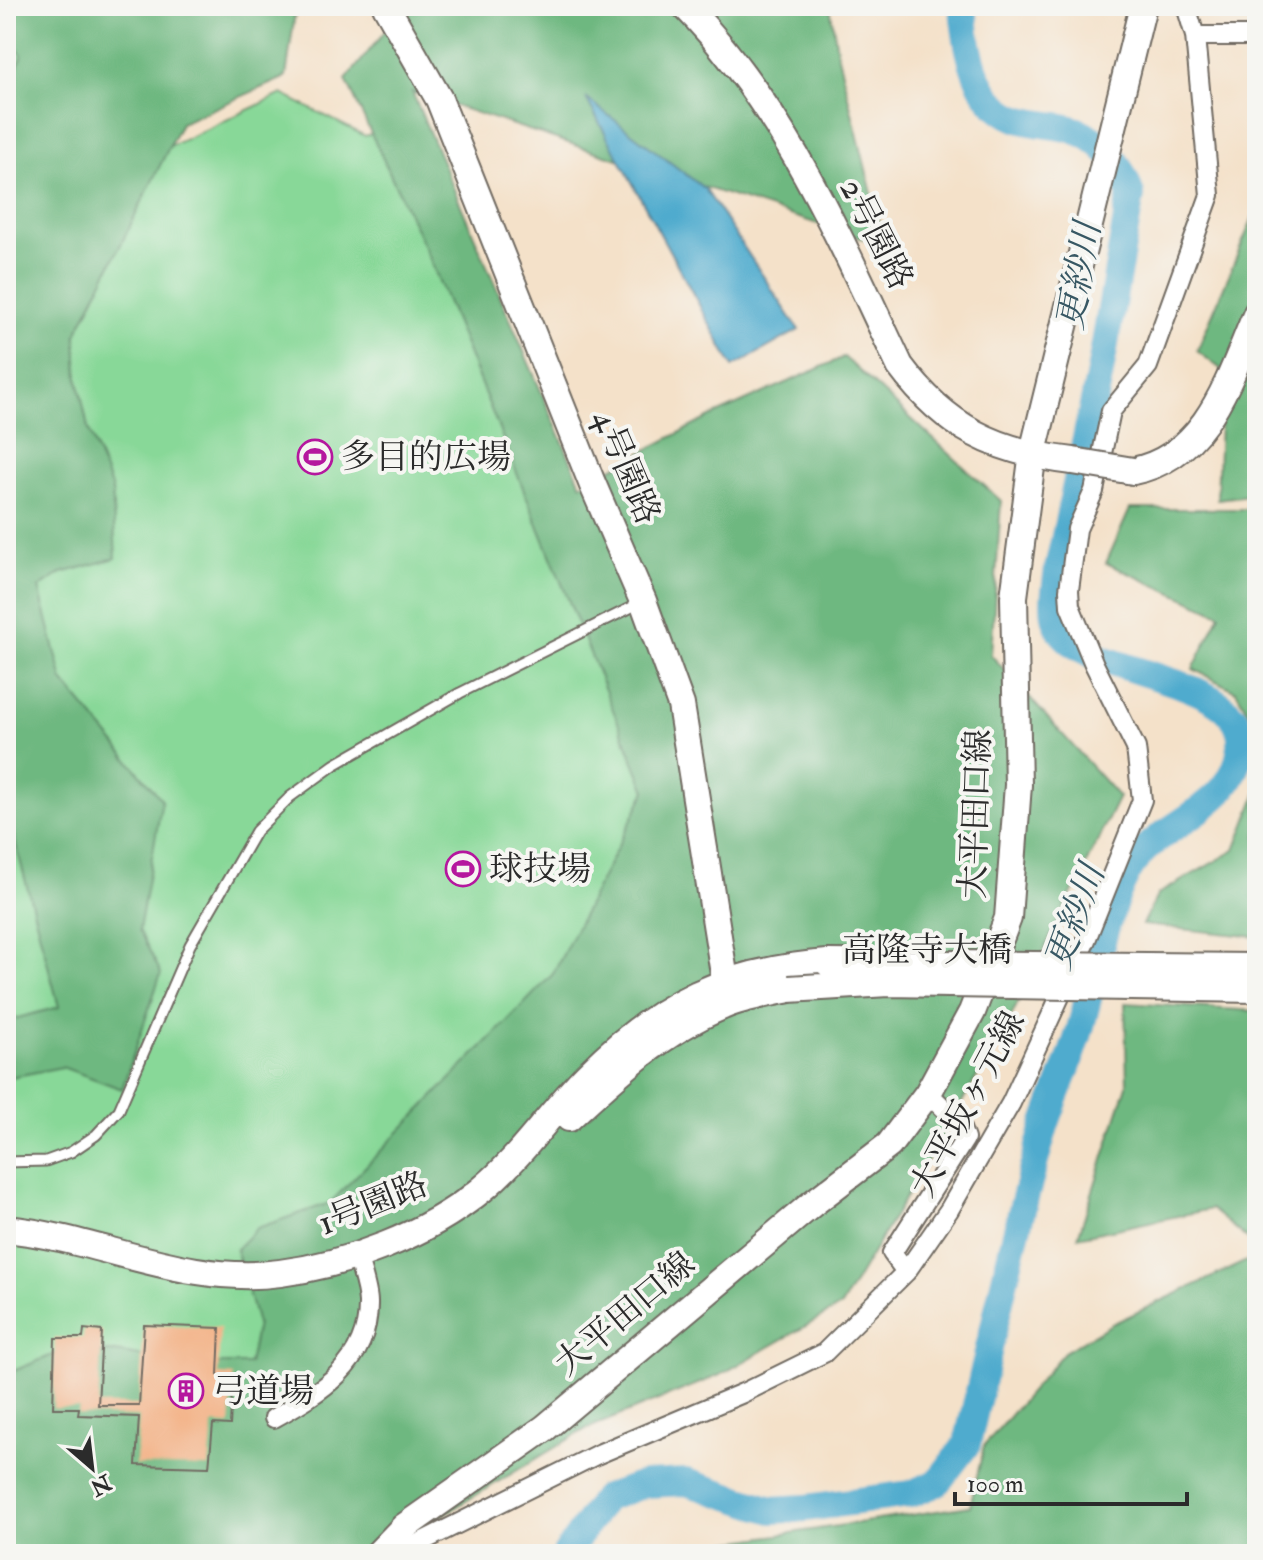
<svg xmlns="http://www.w3.org/2000/svg" width="1263" height="1560" font-family="'IM FELL Double Pica','Noto Serif JP',serif">
<rect width="100%" height="100%" fill="#f6f6f2"/>
<filter id="ink" filterUnits="userSpaceOnUse"><feTurbulence type="fractalNoise" baseFrequency=".0125" numOctaves="2"/><feDisplacementMap in="SourceGraphic" scale="16" xChannelSelector="R" yChannelSelector="G"/><feConvolveMatrix kernelMatrix="1 2 1 2 8 2 1 2 1" color-interpolation-filters="sRGB"/></filter>
<filter id="wash" filterUnits="userSpaceOnUse"><feTurbulence type="fractalNoise" baseFrequency=".006" numOctaves="4" result="noise"/><feDisplacementMap in="SourceGraphic" scale="32" xChannelSelector="R" yChannelSelector="G"/><feGaussianBlur stdDeviation="1.8" result="paint"/><feColorMatrix in="noise" values="0 0 0 0 0 0 0 0 0 0 0 0 0 0 0 0 0 1.4 0 .05"/><feComposite in="paint" operator="in"/></filter>
<g filter="url(#wash)">
<rect width="100%" height="100%" fill="#f4e1c9"/>
<!-- green -->
<path fill="#88d898" stroke="#5a8262" stroke-width="2" d="M6 6H11L134 163 282 94 365 136 421 116 697 927 360 1372 6 1512Z"/>
<!-- forest -->
<path fill="#6eb880" stroke="#4c7256" stroke-width="2" d="M6 6H296L286 77 181 123 76 335 78 379 88 428 112 489 116 558 62 573 39 588 63 681 162 800 139 930 161 973 122 1089 62 1067 6 1078V1021L59 1007 6 807V98L22 55 6 35Z
M405 6H830L838 56 885 246 412 92 581 484 710 417 844 357 1001 501 991 655 1119 797 1003 1033 841 1306 720 1375 586 1429 378 1554H6V1374L55 1354 116 1352 186 1364H249L257 1324 236 1249 257 1228 330 1203 553 974 646 791 430 259 346 80Z
M1257 208V494L1217 499 1222 370 1197 351Z
M1130 509H1257V727L1236 691 1193 669 1220 614 1106 563Z
M1257 793V937L1142 925 1158 894 1235 850Z
M1125 1003 1257 1011V1247L1211 1209 1078 1237 1127 1085Z
M1257 1256V1554H690L698 1547 970 1506 984 1446 1064 1352 1112 1324Z"/>
<!-- water -->
<path fill="#50abce" stroke="#3e6b7c" stroke-width="2" d="M586 98 705 189 799 330 733 367Z"/>
<g fill="none" stroke-linecap="round" stroke-linejoin="round">
<!-- river -->
<path stroke="#50abce" stroke-width="28" d="M566 1554 605 1498 645 1484 686 1482 772 1510 806 1508 910 1494 937 1483 967 1444C992 1338 1014 1230 1045 1126 1056 1093 1071 1062 1080 1029 1095 978 1102 921 1127 873 1155 820 1234 814 1241 747 1249 670 1077 680 1057 623 1051 607 1056 585 1058 569L1099 378 1131 195C1122 166 1103 138 1071 129 1054 124 1033 125 1016 118 974 101 966 45 963 6"/>
</g>
<g id="blocks">
<!-- building -->
<path fill="#f3b185" d="M144 1325 220 1328 218 1375 233 1376 230 1425 213 1424 209 1467 136 1465 139 1417 78 1415 79 1408H53L55 1338H83L84 1329 102 1331 98 1405H139Z"/>
</g>
</g>
<g filter="url(#ink)">
<use href="#blocks" fill-opacity="0" stroke="#716b62" stroke-width="2"/>
<g fill="none" stroke-linecap="round" stroke-linejoin="round">
<!-- lane casing -->
<g stroke="#716b62" stroke-width="13">
<path id="lane" d="M6 1162 46 1161 71 1152 96 1135 119 1110 190 945 256 831 290 797 334 765 460 693 640 603"/>
</g>
<!-- street casing -->
<g stroke="#716b62" stroke-width="22">
<path id="street" d="M1195 36H1257
M906 1272 892 1253 965 1139 959 1123 928 1093
M274 1418C320 1392 369 1364 368 1303 368 1288 360 1269 357 1254
M404 1554 409 1548 596 1455 743 1393 824 1353 906 1272 949 1210 1011 1103 1086 940 1142 800 1136 748 1094 664 1070 606 1069 590 1077 529 1094 491 1111 411 1148 366 1210 195 1195 36 1186 6"/>
</g>
<!-- secondary casing -->
<g stroke="#716b62" stroke-width="30">
<path id="secondary" d="M386 6 439 99 592 483 643 601 681 705 725 980
M685 6C784 107 840 239 900 366 946 428 996 452 1073 461
M1133 471C1209 456 1230 375 1257 313
M569 1118C616 1074 663 1031 723 1006 743 997 767 994 789 989
M6 1229C98 1238 186 1286 280 1273 349 1264 426 1235 480 1191 521 1158 550 1112 587 1075 658 1003 727 970 828 963
M378 1554 404 1527 545 1428 812 1204 889 1145 928 1093 972 1012 1008 918 1018 785 1014 597 1033 452 1143 6"/>
</g>
<!-- lane -->
<use href="#lane" stroke="#fff" stroke-width="9"/>
<!-- street -->
<use href="#street" stroke="#fff" stroke-width="18"/>
<!-- secondary -->
<use href="#secondary" stroke="#fff" stroke-width="26"/>
<!-- secondary-bridge casing -->
<g stroke="#716b62" stroke-width="30" stroke-linecap="butt">
<path id="secondary-bridge" d="M1073 461 1133 471
M828 963 1257 967
M789 989 888 983 1257 989"/>
</g>
<!-- secondary-bridge -->
<use href="#secondary-bridge" stroke="#fff" stroke-width="26"/>
</g>
</g>
<!-- icons -->
<defs>
<g id="stadium-ring" transform="scale(1.8)"><circle r="9.5" fill="#f6f6f2" stroke="#b5179e" stroke-width="1.5"/><path d="M0-5a6.5 5 0 1 0 0 10a6.5 5 0 1 0 0-10ZM-3.5-1.8h7v3.6h-7Z" fill="#b5179e"/></g>
<g id="building-ring" transform="scale(1.8)"><circle r="9.5" fill="#f6f6f2" stroke="#b5179e" stroke-width="1.5"/><path d="M-4-6H4V6H1V3H-1V6H-4ZM-2.5-4.3h1.7v1.8h-1.7ZM.8-4.3h1.7v1.8H.8ZM-2.5-1h1.7V.8h-1.7ZM.8-1h1.7V.8H.8Z" fill="#b5179e"/></g>
</defs>
<g fill-rule="evenodd">
<use href="#stadium-ring" x="315" y="457"/>
<use href="#stadium-ring" x="463" y="869"/>
<use href="#building-ring" x="186" y="1391"/>
</g>
<g text-anchor="middle" dominant-baseline="central" stroke-width="8" stroke-linejoin="round" paint-order="stroke">
<!-- street labels -->
<g font-size="34" fill="#2b2b2b" stroke="#f6f6f2">
<text transform="translate(876 234) rotate(63)">2号園路</text>
<text transform="translate(626 467) rotate(67)">4号園路</text>
<text transform="translate(976 814) rotate(-88)">大平田口線</text>
<text x="927" y="950">高隆寺大橋</text>
<text transform="translate(968 1104) rotate(-62)">大平坂ヶ元線</text>
<text transform="translate(373 1204) rotate(-22)">1号園路</text>
<text transform="translate(625 1314) rotate(-40)">大平田口線</text>
</g>
<!-- poi labels -->
<g font-size="34" fill="#2b2b2b" stroke="#f6f6f2" text-anchor="start">
<text x="341" y="457">多目的広場</text>
<text x="489" y="869">球技場</text>
<text x="212" y="1391">弓道場</text>
</g>
<!-- water labels -->
<g font-size="36" font-style="italic" fill="#385864" stroke="#f6f6f2">
<text transform="translate(1079 276) rotate(-80)">更紗川</text>
<text transform="translate(1075 917) rotate(-70)">更紗川</text>
</g>
</g>
<!-- margin -->
<rect width="1263" height="1560" fill="none" stroke="#f6f6f2" stroke-width="32"/>
<!-- north arrow -->
<g transform="translate(92 1468) rotate(152)" stroke="#f6f6f2" stroke-width="6" paint-order="stroke">
<path d="M0-6L14 30L0 20L-14 30Z" fill="#2b2b2b"/>
<text y="-12" font-size="22" font-weight="bold" text-anchor="middle" fill="#2b2b2b">N</text>
</g>
<!-- scale -->
<path d="M955 1492v12h232v-12" fill="none" stroke="#2b2b2b" stroke-width="4"/>
<text x="967" y="1492" font-size="24" fill="#2b2b2b" stroke="#f6f6f2" stroke-width="6" paint-order="stroke">100 m</text>
</svg>
